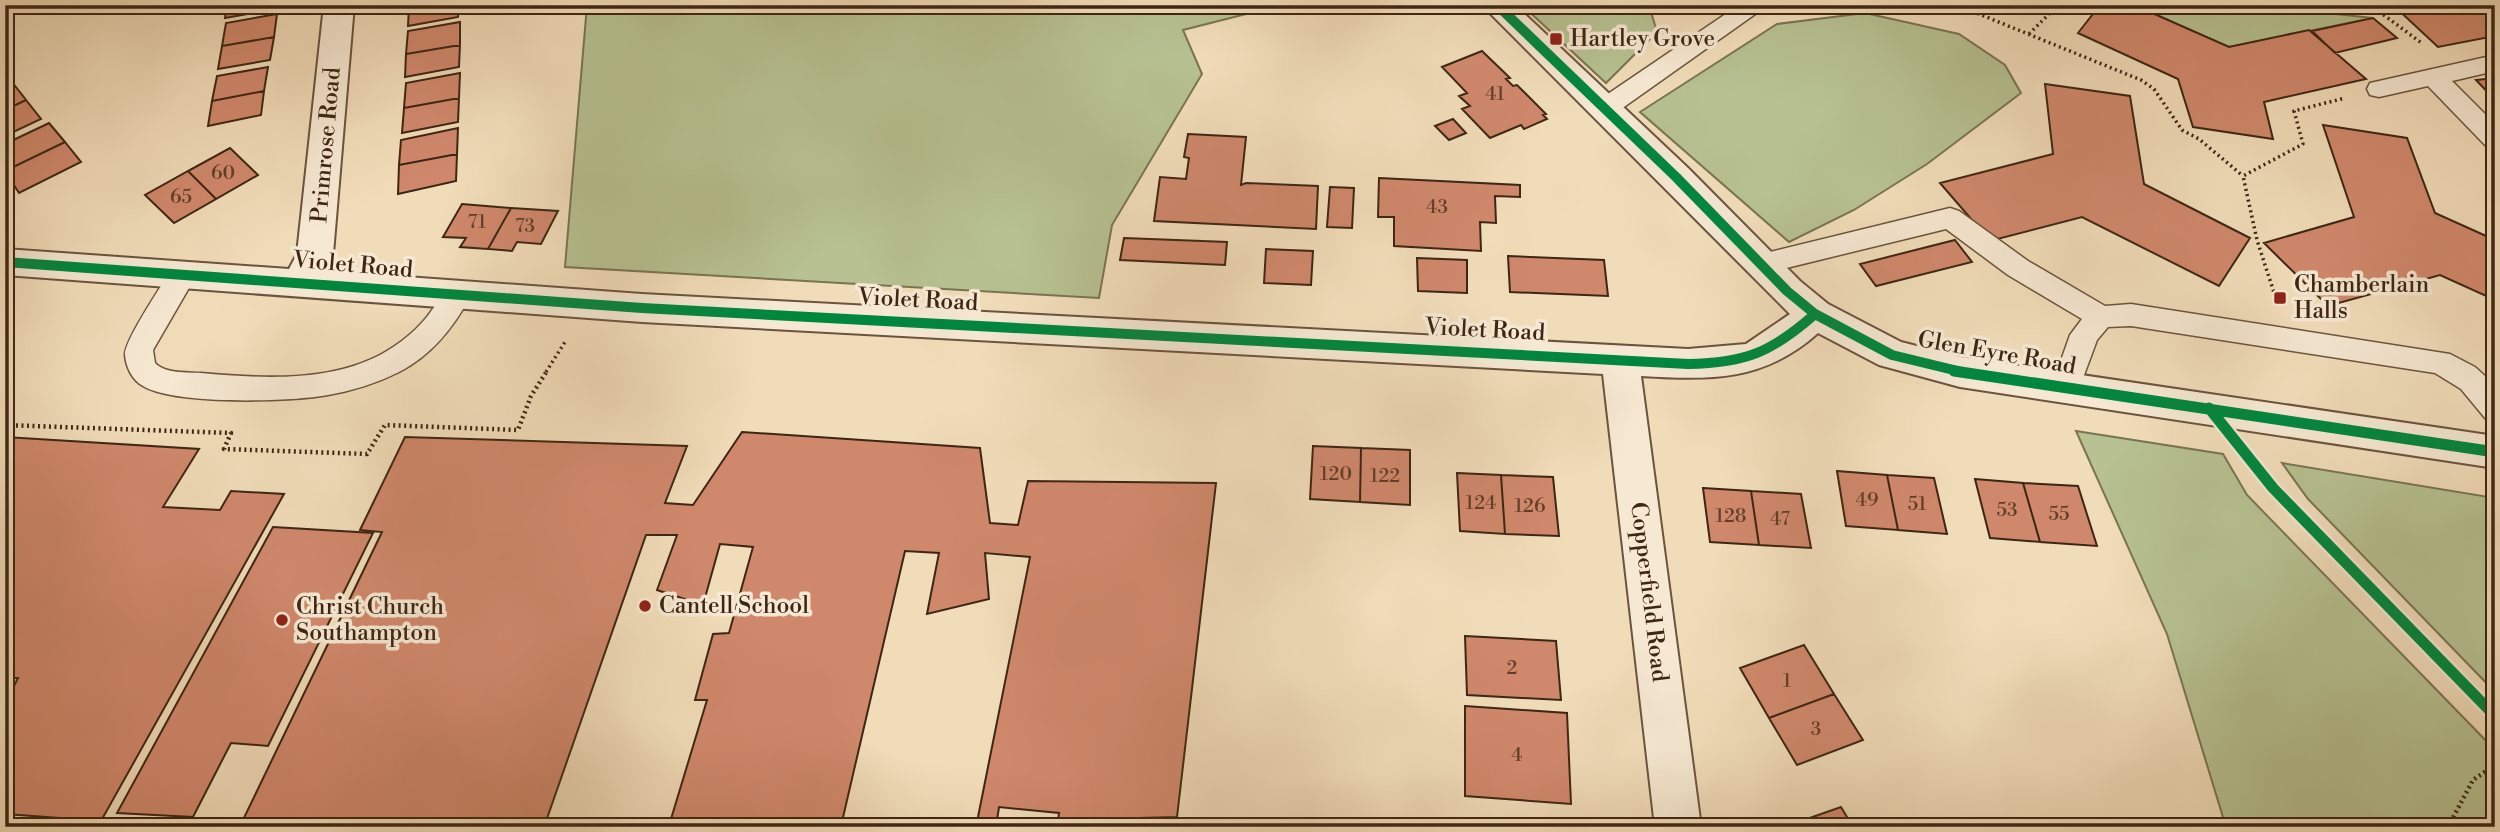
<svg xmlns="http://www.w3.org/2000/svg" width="2500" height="832" font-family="'Libre Bodoni',serif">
<rect width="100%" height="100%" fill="#f1dcb9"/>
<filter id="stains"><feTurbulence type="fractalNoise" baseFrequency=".00286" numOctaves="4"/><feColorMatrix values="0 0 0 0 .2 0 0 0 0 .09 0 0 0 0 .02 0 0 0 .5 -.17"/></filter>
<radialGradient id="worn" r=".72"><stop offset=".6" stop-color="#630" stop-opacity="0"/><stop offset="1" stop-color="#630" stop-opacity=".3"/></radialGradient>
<!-- green -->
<path fill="#b7c191" stroke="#7a7452" stroke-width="2" d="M587 5H1261L1262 10 1183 30 1202 74 1112 225 1099 298 565 267Z
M1522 5H1649L1657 32 1606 83Z
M2134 5H2252L2373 18 2229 47Z
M1865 13 1959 34 2005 65 2021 93 1927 164 1854 210 1789 242 1640 112 1777 24Z
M2076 431 2223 454 2247 495 2495 750V827H2226L2167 634Z
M2282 463 2495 498V692L2308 499Z"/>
<!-- building -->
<path fill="#d0886c" stroke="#3e2614" stroke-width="2" d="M227 5H276V9L225 18Z
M409 5H458V17L408 26Z
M2100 5H2134L2229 47 2309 30 2366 79 2264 102 2273 139 2193 127 2178 79 2078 33Z
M2393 5H2495V36L2438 47Z
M277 14 274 37 222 46 226 23Z
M2373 18 2397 38 2335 53 2312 31Z
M460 22V45L406 54 408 31Z
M274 37 270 60 218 69 222 46Z
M460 45 459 67 405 77 406 54Z
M1482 51 1510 78 1506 79 1513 86 1517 85 1546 114 1543 115 1547 119 1524 129 1521 125 1490 138 1462 109 1470 106 1459 96 1467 93 1442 67Z
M268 67 264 91 212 101 217 76Z
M460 73 459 98 404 108 406 83Z
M2495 78V100L2476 80Z
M12 82 26 100 5 110V85Z
M2045 84 2130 96 2144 184 2250 238 2219 286 2082 217 1990 241 1940 183 2053 154Z
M264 91 261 115 208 126 212 101Z
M459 98 458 122 402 133 404 108Z
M26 100 41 119 5 136V110Z
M1453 119 1466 133 1449 140 1435 126Z
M49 123 65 142 5 171V144Z
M2323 125 2407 138 2435 213 2495 240V300L2440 275 2328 306 2264 243 2354 217Z
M458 128 457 154 399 165 401 140Z
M1188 134 1246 137 1241 185 1246 183 1318 186 1316 229 1154 221 1160 177 1186 179 1189 158 1184 157Z
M65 142 81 162 19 193 5 171Z
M230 148 258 175 216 199 188 171Z
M457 154 456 181 398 194 399 165Z
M188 171 216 199 174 223 145 195Z
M1379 178 1520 185V197L1495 196 1496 223 1480 222 1481 251 1394 246V217H1378Z
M1330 187 1354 188 1352 228 1327 227Z
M462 204 511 208 488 249 460 247 466 238 443 237Z
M511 208 558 211 541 244 517 242 512 251 488 249Z
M1124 238 1227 242 1225 265 1120 260Z
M1955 240 1972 262 1876 286 1860 264Z
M1266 249 1313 251 1311 285 1264 283Z
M1508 256 1604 260 1608 296 1510 292Z
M1417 258 1467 260V293L1418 291Z
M742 432 980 448 990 523 1018 525 1028 481 1216 483 1177 817 1139 818V827H1057L1059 813 999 807 996 827H976L1030 557 985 553 989 599 927 614 939 553 905 551 841 826 693 827 695 822 671 819 707 700H695L713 634 729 633 753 547 720 544 703 605 657 590 677 535H646L544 827 241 824 382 532 360 530 405 437 687 446 665 503 693 505Z
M5 437 199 449 163 507 220 510 231 491 284 494 101 821 5 814V690H12L18 678H5Z
M1313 446 1361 448 1360 502 1310 499Z
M1361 448 1410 450V505L1360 502Z
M1837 471 1887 475 1898 530 1846 526Z
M1457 473 1501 475 1505 534 1460 531Z
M1501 475 1553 477 1559 536 1505 534Z
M1887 475 1934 478 1947 534 1898 530Z
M1975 479 2023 483 2040 542 1990 538Z
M2023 483 2078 486 2097 546 2040 542Z
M1703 488 1751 491 1759 545 1710 542Z
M1751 491 1801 494 1811 548 1759 545Z
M273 527 373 533 268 746 231 743 193 817 117 813Z
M1465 636 1556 641 1561 700 1467 695Z
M1804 645 1834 694 1769 718 1740 668Z
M1834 694 1863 740 1797 765 1769 718Z
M1465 706 1567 713 1571 804 1465 796Z
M1841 807 1853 827H1784Z"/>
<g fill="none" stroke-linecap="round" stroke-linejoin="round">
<!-- lane casing -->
<g stroke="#6b543d" stroke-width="3">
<path id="lane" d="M1739 5H1768L1614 114 1605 117 1596 114 1592 108 1596 102Z
M2495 55V71L2452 81 2495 124V149L2486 146 2428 86 2379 97 2370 95 2367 89 2370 83 2379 81Z
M1950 208 1959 211 2028 261 2105 306 2131 304 2450 354 2475 367 2495 385V421L2485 418 2461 389 2435 373 2131 326 2108 327 2097 340 2077 394 2067 398 2057 394 2052 386 2070 335 2082 319 2008 275 1946 229 1762 274 1752 271 1748 264 1752 257 1762 254Z
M183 264 193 267 197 274 153 350 155 363C166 374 186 372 201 373 259 378 326 383 380 355 400 344 419 329 432 310 437 304 441 293 447 288 453 283 460 285 467 287L471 295C454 327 432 355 399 372 377 383 352 391 328 395 291 402 174 405 143 386 132 380 126 367 125 355 124 341 164 282 173 267Z"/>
</g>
<!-- street casing -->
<g stroke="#6b543d" stroke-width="4">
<path id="street" d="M324 5H354L333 254 324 271 642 294 1688 349 1746 344 1790 314 1482 5H1515L1688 168 1800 281 1828 304 1901 342 1960 357 2495 436V468L1960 387 1879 365 1818 333C1763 382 1711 380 1641 376L1701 827H1655L1603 374 642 322 5 275V249L289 269 297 254Z"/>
</g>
<!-- path-far1 -->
<path stroke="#3e2614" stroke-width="3.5" stroke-dasharray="2 3.5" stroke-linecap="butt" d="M1957 5 2141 80 2154 89 2182 130 2199 139 2243 176
M2358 5 2377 10 2423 44
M2029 34 2058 5
M2277 302 2257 240 2243 176 2303 144 2294 111 2345 98
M546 372 565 342"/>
<!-- path -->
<path stroke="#3e2614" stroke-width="4.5" stroke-dasharray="2 3.5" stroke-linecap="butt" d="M5 425 231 433 224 449 367 454 385 425 518 430 531 396 547 371
M2448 827 2473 780 2495 765"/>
<!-- lane -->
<use href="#lane" fill="#f6e8d2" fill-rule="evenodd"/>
<!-- street -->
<use href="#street" fill="#f6e8d2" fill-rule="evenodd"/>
<!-- cycleway-far1 casing -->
<g stroke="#f6e8d2" stroke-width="13">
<path id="cycleway-far1" d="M1497 5 1676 177 1787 291 1815 314 1892 355 1962 372
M5 262 642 308 1688 364C1746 363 1772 352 1815 314"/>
</g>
<!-- cycleway casing -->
<g stroke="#f6e8d2" stroke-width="16">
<path id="cycleway" d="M1954 371 2495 452
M2209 408 2273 488 2495 716"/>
</g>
<!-- cycleway-far1 -->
<use href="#cycleway-far1" stroke="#00873e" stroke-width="10"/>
<!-- cycleway -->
<use href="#cycleway" stroke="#00873e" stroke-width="11"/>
</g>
<!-- markers -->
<g fill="#8f2418" stroke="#f6e8d2" stroke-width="2.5">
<rect x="1549" y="32" width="14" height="14" rx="3.5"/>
<rect x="2273" y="291" width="14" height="14" rx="3.5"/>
<circle cx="645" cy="606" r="7"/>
<circle cx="282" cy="620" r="7"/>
</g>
<g text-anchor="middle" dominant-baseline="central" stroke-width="7" stroke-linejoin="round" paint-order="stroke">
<!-- number labels -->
<g font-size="19" fill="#623e2a">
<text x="1495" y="94">41</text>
<text x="223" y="173">60</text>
<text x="181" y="197">65</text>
<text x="1437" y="207">43</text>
<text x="477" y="222">71</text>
<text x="525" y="226">73</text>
<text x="1336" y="474">120</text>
<text x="1385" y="476">122</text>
<text x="1867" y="500">49</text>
<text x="1481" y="503">124</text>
<text x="1917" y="504">51</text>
<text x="1530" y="506">126</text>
<text x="2007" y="510">53</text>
<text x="2059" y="514">55</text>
<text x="1731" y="516">128</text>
<text x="1780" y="519">47</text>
<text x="1512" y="668">2</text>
<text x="1787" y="681">1</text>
<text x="1816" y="729">3</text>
<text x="1517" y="755">4</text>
</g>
<!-- poi labels -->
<g font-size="23" fill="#3e2614" stroke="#f6e8d2" text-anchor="start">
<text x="1570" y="39">Hartley Grove</text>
<text x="2294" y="285">Chamberlain<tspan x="2294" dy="26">Halls</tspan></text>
<text x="659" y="606">Cantell School</text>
<text x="296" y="607">Christ Church<tspan x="296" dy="26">Southampton</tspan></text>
</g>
<!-- street labels -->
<g font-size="23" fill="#3e2614" stroke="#f6e8d2">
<text transform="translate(326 145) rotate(-85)">Primrose Road</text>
<text transform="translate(353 265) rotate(5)">Violet Road</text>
<text transform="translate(918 300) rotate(3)">Violet Road</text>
<text transform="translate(1485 330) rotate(3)">Violet Road</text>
<text transform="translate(1997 353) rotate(10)">Glen Eyre Road</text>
<text transform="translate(1649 592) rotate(83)">Copperfield Road</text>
</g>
</g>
<!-- margin -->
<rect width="2500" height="832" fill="none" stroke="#f1dcb9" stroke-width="28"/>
<rect x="7" y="7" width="2486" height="818" fill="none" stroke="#3e2614" stroke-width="3.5"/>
<rect x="14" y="14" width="2472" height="804" fill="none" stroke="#3e2614" stroke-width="2"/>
<rect width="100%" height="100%" filter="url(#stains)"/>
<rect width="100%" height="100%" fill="url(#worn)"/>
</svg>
